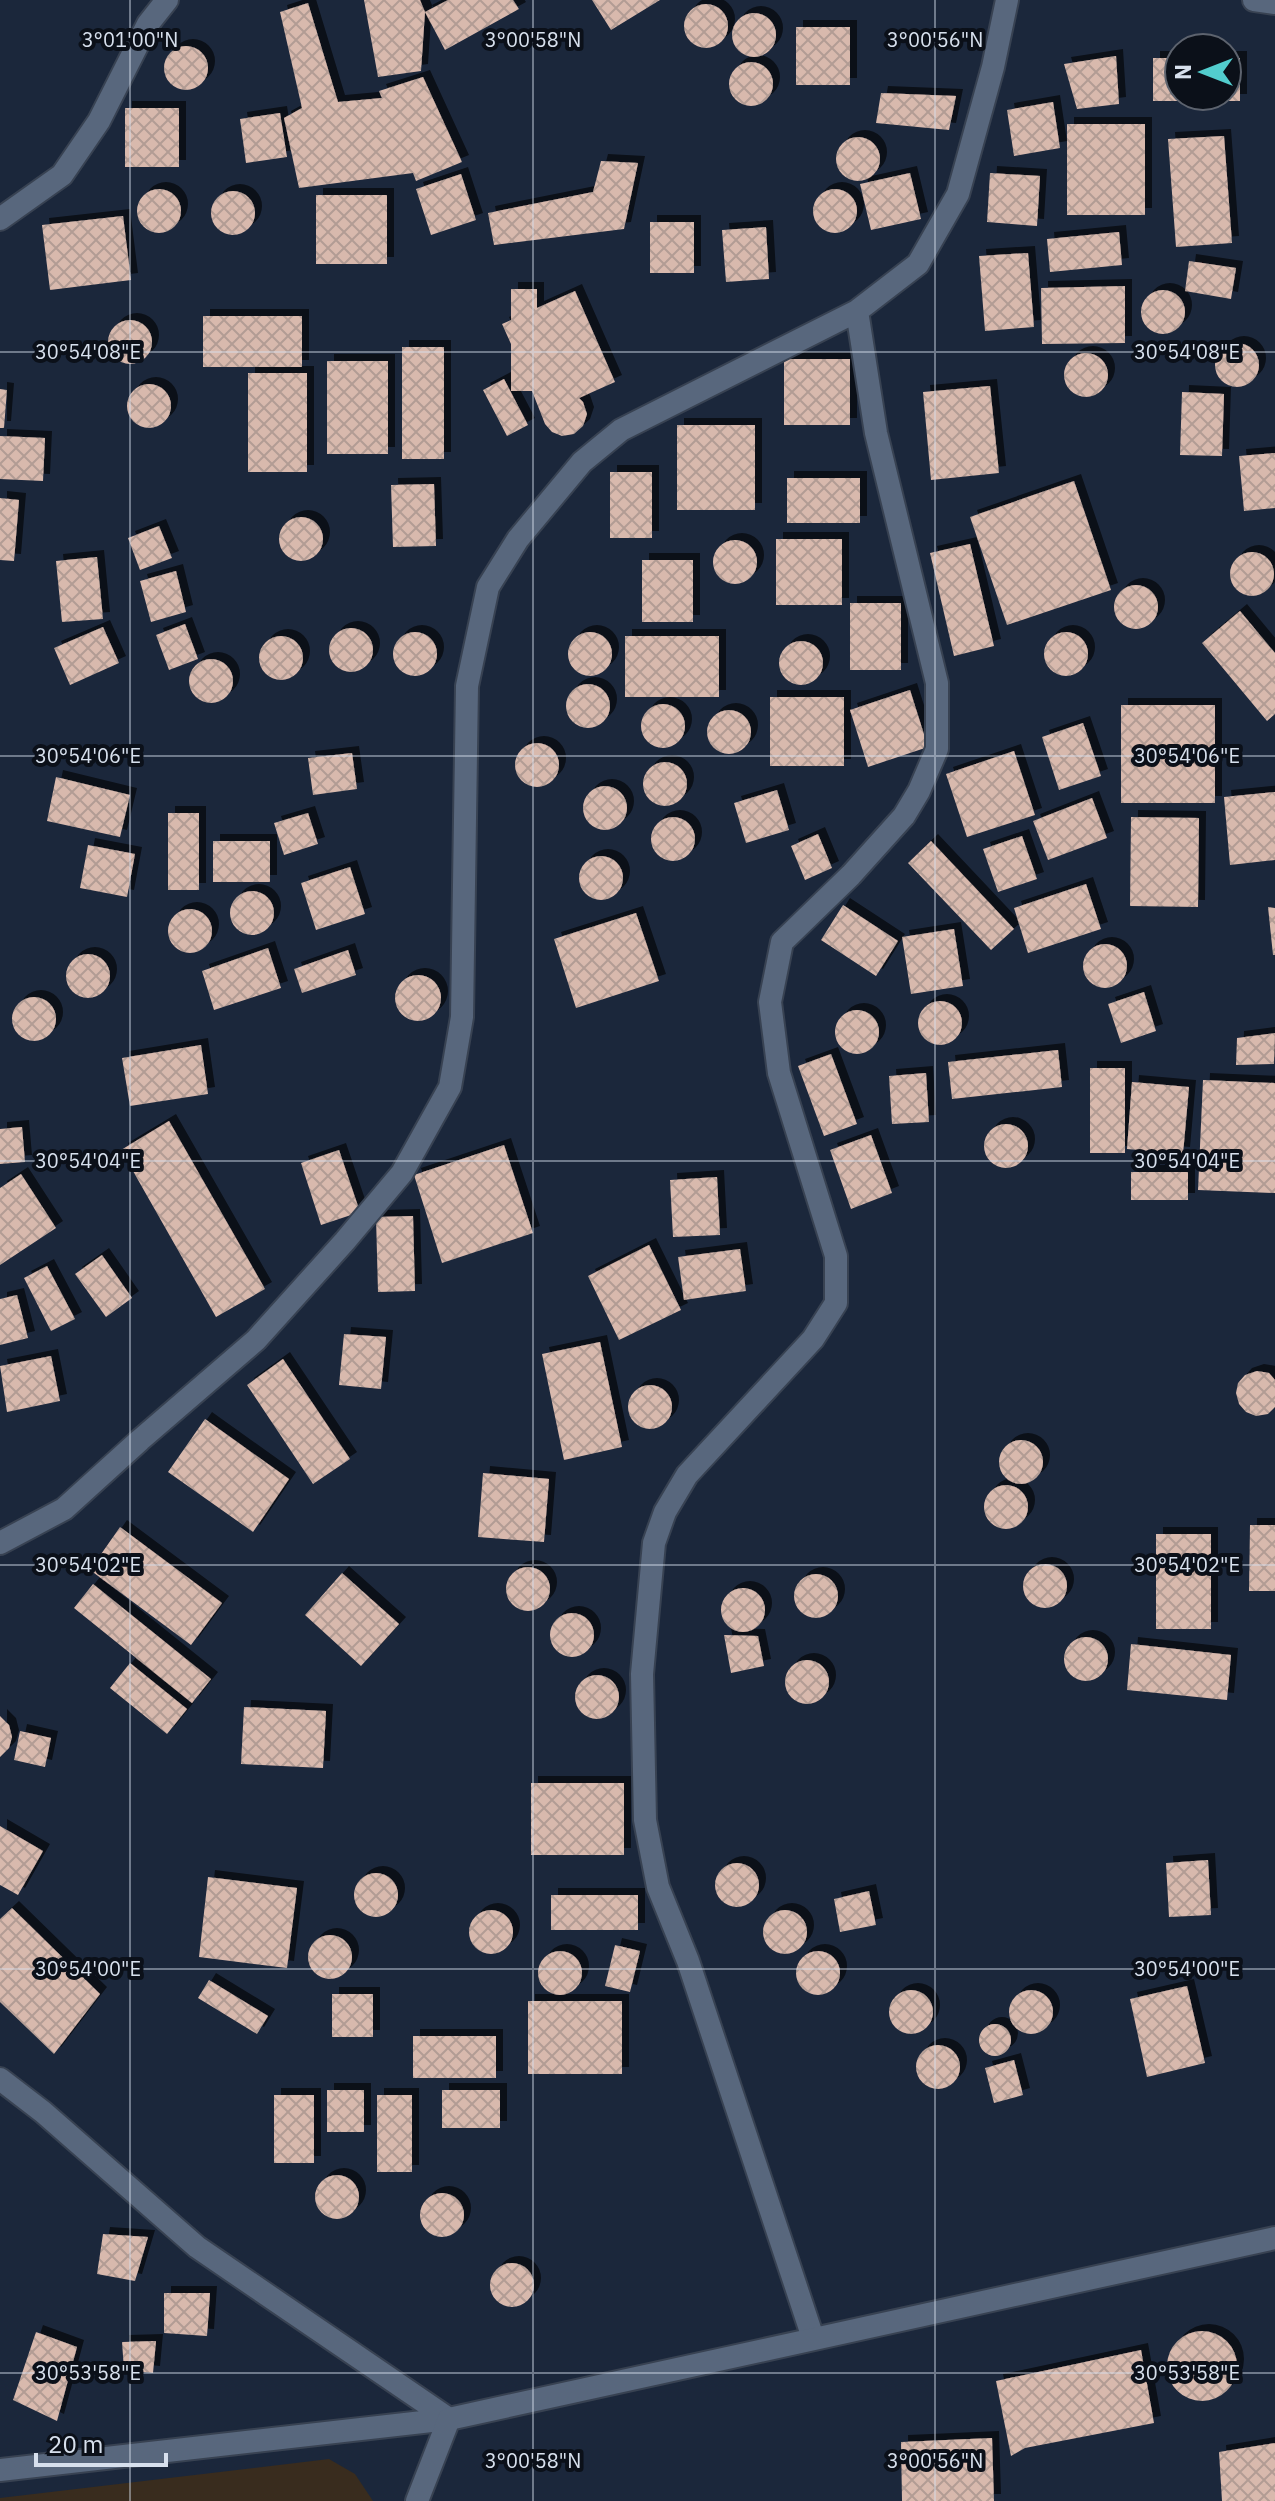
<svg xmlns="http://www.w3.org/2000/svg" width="1275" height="2501" font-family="'IBM Plex Sans',sans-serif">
<defs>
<pattern id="building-cross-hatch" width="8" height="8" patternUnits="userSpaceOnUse" patternTransform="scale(2)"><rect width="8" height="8" fill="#d8b9ad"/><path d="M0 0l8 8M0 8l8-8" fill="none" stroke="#b29c94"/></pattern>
<filter id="shadow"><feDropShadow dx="7" dy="-7" stdDeviation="0" flood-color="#0009"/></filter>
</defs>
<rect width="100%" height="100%" fill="#1b273b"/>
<!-- education -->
<path fill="#392c1e" d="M329 2459 355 2474 373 2501H0V2498Z"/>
<!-- building -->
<path fill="url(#building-cross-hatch)" filter="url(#shadow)" d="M364 0H420L425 12 421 71 378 77Z
M448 0H513L519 9 445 50 425 12Z
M592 0H660L611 30Z
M308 3 338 102 382 98 379 91 423 77 462 162 416 181 413 173 299 188 284 118 302 108 280 12Z
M684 26a22 22 0 1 1 44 0a22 22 0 1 1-44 0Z
M732 35a22 22 0 1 1 44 0a22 22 0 1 1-44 0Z
M796 27H850V85H796Z
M164 68a22 22 0 1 1 44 0a22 22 0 1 1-44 0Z
M1116 56 1119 104 1077 109 1064 64Z
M1153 58H1179V96H1227V58H1240V101H1153Z
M729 84a22 22 0 1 1 44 0a22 22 0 1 1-44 0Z
M881 93 956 96 949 130 876 123Z
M1053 102 1060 148 1014 156 1007 110Z
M125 108H179V167H125Z
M280 113 287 157 246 163 240 119Z
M1067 124H1145V215H1067Z
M1224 136 1232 243 1176 247 1168 139Z
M836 159a22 22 0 1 1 44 0a22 22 0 1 1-44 0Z
M601 161 638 163 624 229 494 245 488 213 593 192Z
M910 173 921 219 871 230 860 184Z
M990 173 1040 176 1037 226 987 222Z
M461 174 476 220 431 235 416 189Z
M813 211a22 22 0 1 1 44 0a22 22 0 1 1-44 0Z
M137 211a22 22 0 1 1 44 0a22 22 0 1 1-44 0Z
M211 213a22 22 0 1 1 44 0a22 22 0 1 1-44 0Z
M316 195H387V264H316Z
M123 216 131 280 50 290 42 225Z
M650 222H694V273H650Z
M766 227 769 279 726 282 722 230Z
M1119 232 1122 265 1050 272 1047 239Z
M1028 253 1034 327 985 331 979 256Z
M1189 261 1236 268 1231 299 1185 291Z
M1125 286V343L1042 344 1041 288Z
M511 289H537V308L575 291 615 382 579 398 583 402 587 414 583 426 574 434 562 436 552 432 545 424 532 391H511V344L502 324 511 320Z
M1141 312a22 22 0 1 1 44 0a22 22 0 1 1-44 0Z
M203 316H302V367H203Z
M108 342a22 22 0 1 1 44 0a22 22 0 1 1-44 0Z
M1215 365a22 22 0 1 1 44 0a22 22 0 1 1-44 0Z
M402 347H444V459H402Z
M1064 375a22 22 0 1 1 44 0a22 22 0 1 1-44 0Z
M784 359H850V425H784Z
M327 361H388V454H327Z
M248 373H307V472H248Z
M504 379 528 425 507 436 483 390Z
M127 406a22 22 0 1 1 44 0a22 22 0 1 1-44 0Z
M990 386 999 473 931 480 923 392Z
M0 389 7 390 4 428H0Z
M1182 392 1224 394 1222 456 1180 455Z
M677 425H755V510H677Z
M0 436 45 438 43 481 0 479Z
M1275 453V508L1244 511 1239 456Z
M610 472H652V538H610Z
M787 478H860V523H787Z
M1074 481 1111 590 1007 625 970 517Z
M434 484 436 546 393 547 391 485Z
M0 498 19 500 14 561 0 560Z
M279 539a22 22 0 1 1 44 0a22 22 0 1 1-44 0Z
M159 526 172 558 140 570 128 538Z
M776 539H842V605H776Z
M713 562a22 22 0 1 1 44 0a22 22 0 1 1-44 0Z
M970 544 994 646 954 656 930 553Z
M1230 574a22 22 0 1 1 44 0a22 22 0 1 1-44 0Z
M97 557 103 619 62 622 56 561Z
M642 560H693V622H642Z
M176 571 186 612 151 622 140 581Z
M1114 607a22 22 0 1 1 44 0a22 22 0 1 1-44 0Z
M850 603H901V670H850Z
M1240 611 1275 653V714L1267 721 1202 643Z
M185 624 198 659 169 670 156 635Z
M103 627 119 663 70 685 54 648Z
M329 650a22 22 0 1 1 44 0a22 22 0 1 1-44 0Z
M568 654a22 22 0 1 1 44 0a22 22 0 1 1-44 0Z
M1044 654a22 22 0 1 1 44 0a22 22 0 1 1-44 0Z
M393 654a22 22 0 1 1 44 0a22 22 0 1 1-44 0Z
M625 636H719V697H625Z
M259 658a22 22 0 1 1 44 0a22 22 0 1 1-44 0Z
M779 663a22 22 0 1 1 44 0a22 22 0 1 1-44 0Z
M189 681a22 22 0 1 1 44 0a22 22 0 1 1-44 0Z
M566 706a22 22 0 1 1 44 0a22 22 0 1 1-44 0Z
M910 690 928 747 868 767 850 710Z
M770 697H844V766H770Z
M641 726a22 22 0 1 1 44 0a22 22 0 1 1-44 0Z
M1121 705H1215V803H1121Z
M707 732a22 22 0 1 1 44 0a22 22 0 1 1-44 0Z
M1083 723 1101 776 1059 790 1042 737Z
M515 765a22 22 0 1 1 44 0a22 22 0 1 1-44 0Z
M1014 751 1035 815 967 837 946 774Z
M352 753 357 789 313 795 308 758Z
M643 784a22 22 0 1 1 44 0a22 22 0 1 1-44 0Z
M56 777 130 795 120 837 47 821Z
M583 808a22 22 0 1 1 44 0a22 22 0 1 1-44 0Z
M777 790 789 830 746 843 734 803Z
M1275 792V860L1230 865 1224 797Z
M1092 798 1107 838 1048 860 1033 821Z
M168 813H199V890H168Z
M308 813 318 844 284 855 274 823Z
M1131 817 1199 818 1198 907 1130 906Z
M651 839a22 22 0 1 1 44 0a22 22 0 1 1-44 0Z
M818 834 832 868 805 880 791 846Z
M1022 836 1037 879 998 892 983 849Z
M213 841H270V882H213Z
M931 841 1014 929 991 950 908 863Z
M88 845 135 854 127 897 80 888Z
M579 878a22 22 0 1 1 44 0a22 22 0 1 1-44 0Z
M350 867 365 914 316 930 301 883Z
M1086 884 1101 929 1028 953 1014 908Z
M230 913a22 22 0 1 1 44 0a22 22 0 1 1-44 0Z
M843 905 898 941 876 976 821 940Z
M1268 907 1275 908V955H1273Z
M168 931a22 22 0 1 1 44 0a22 22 0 1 1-44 0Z
M636 913 659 981 576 1008 554 939Z
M954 929 963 986 911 994 902 937Z
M1083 966a22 22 0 1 1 44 0a22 22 0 1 1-44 0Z
M268 948 281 988 214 1010 202 971Z
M348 950 356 975 302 993 294 969Z
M66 976a22 22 0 1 1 44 0a22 22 0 1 1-44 0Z
M395 998a23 23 0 1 1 46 0a23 23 0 1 1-46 0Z
M1144 992 1156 1031 1121 1043 1108 1004Z
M12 1019a22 22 0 1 1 44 0a22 22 0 1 1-44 0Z
M918 1023a22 22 0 1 1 44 0a22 22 0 1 1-44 0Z
M835 1032a22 22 0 1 1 44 0a22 22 0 1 1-44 0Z
M1275 1033 1274 1064 1236 1065 1237 1038Z
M201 1045 208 1094 130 1106 122 1058Z
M1058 1050 1062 1087 952 1099 948 1062Z
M831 1054 857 1124 824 1136 798 1066Z
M1090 1068H1125V1153H1090Z
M926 1073 929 1122 892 1124 889 1076Z
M1203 1080 1275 1083V1193L1198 1190Z
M1132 1082 1189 1087 1183 1154 1127 1149Z
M169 1121 265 1289 216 1317 121 1150Z
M984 1146a22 22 0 1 1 44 0a22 22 0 1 1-44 0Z
M22 1127 25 1162 0 1164V1129Z
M871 1135 892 1193 851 1209 830 1150Z
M504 1145 533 1233 442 1263 414 1175Z
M339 1150 360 1212 321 1225 301 1163Z
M1131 1172H1188V1200H1131Z
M21 1174 56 1228 0 1265V1188Z
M717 1177 720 1235 673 1237 670 1180Z
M413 1216 415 1291 378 1292 376 1217Z
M649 1245 681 1310 619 1340 588 1276Z
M740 1249 746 1291 684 1300 678 1257Z
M102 1255 132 1298 106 1317 75 1274Z
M47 1266 75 1319 51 1331 24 1278Z
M17 1295 28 1338 0 1345V1299Z
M344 1334 386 1337 381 1389 339 1385Z
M600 1342 622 1447 564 1460 542 1354Z
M51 1356 60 1401 7 1412 0 1366Z
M283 1359 350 1459 313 1484 247 1385Z
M1257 1371 1269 1373 1275 1380V1407L1268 1414 1256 1416 1246 1412 1239 1404 1236 1393 1238 1383 1245 1375Z
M628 1407a22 22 0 1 1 44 0a22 22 0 1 1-44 0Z
M205 1419 289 1479 253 1532 168 1472Z
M999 1462a22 22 0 1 1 44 0a22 22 0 1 1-44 0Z
M483 1473 549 1479 544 1542 478 1537Z
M984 1507a22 22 0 1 1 44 0a22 22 0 1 1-44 0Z
M1250 1525H1275V1591H1249Z
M120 1527 222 1603 191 1645 90 1570Z
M1156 1534H1211V1629H1156Z
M1023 1586a22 22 0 1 1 44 0a22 22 0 1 1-44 0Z
M506 1589a22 22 0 1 1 44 0a22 22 0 1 1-44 0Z
M342 1573 399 1624 361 1666 305 1615Z
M794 1596a22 22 0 1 1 44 0a22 22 0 1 1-44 0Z
M93 1584 211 1679 192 1703 74 1608Z
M721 1610a22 22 0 1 1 44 0a22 22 0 1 1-44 0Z
M550 1635a22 22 0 1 1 44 0a22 22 0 1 1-44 0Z
M724 1635 758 1636 764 1666 731 1673Z
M1064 1659a22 22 0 1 1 44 0a22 22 0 1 1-44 0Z
M1131 1644 1231 1655 1227 1700 1127 1690Z
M785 1682a22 22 0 1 1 44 0a22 22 0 1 1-44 0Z
M130 1663 187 1709 167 1734 110 1688Z
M575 1697a22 22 0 1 1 44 0a22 22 0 1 1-44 0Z
M244 1707 326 1711 323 1768 241 1764Z
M0 1716 9 1725 12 1737 9 1748 0 1757Z
M20 1731 51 1738 45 1767 14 1760Z
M531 1783H624V1855H531Z
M0 1826 43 1851 18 1895 0 1885Z
M1208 1860 1211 1915 1169 1917 1166 1863Z
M715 1885a22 22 0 1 1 44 0a22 22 0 1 1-44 0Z
M354 1895a22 22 0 1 1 44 0a22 22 0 1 1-44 0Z
M208 1877 297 1888 287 1968 199 1957Z
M869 1891 876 1925 840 1932 834 1899Z
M551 1895H638V1930H551Z
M12 1908 100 1994 54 2054 0 2002V1919Z
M763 1932a22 22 0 1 1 44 0a22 22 0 1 1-44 0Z
M469 1932a22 22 0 1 1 44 0a22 22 0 1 1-44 0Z
M308 1957a22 22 0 1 1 44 0a22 22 0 1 1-44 0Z
M615 1945 640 1951 630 1992 605 1986Z
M538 1973a22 22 0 1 1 44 0a22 22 0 1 1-44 0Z
M796 1973a22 22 0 1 1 44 0a22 22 0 1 1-44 0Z
M209 1980 268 2016 257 2034 198 1998Z
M1187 1986 1205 2063 1147 2077 1130 1999Z
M889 2012a22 22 0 1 1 44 0a22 22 0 1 1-44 0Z
M1009 2012a22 22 0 1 1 44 0a22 22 0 1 1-44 0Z
M332 1994H373V2037H332Z
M528 2001H622V2074H528Z
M979 2040a16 16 0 1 1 32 0a16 16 0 1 1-32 0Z
M413 2036H496V2078H413Z
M916 2067a22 22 0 1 1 44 0a22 22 0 1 1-44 0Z
M1014 2060 1023 2095 994 2103 985 2068Z
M327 2090H364V2132H327Z
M442 2090H500V2128H442Z
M274 2095H314V2163H274Z
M377 2095H412V2172H377Z
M315 2197a22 22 0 1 1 44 0a22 22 0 1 1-44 0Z
M420 2215a22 22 0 1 1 44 0a22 22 0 1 1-44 0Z
M103 2234 148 2237 135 2281 97 2274Z
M490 2285a22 22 0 1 1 44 0a22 22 0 1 1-44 0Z
M164 2293H210L207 2336 164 2333Z
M1167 2366a35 35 0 1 1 70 0a35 35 0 1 1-70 0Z
M36 2332 77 2347 57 2421 13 2400Z
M156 2341 153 2373 124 2370 122 2342Z
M1141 2350 1154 2423 1025 2448 1011 2456 996 2381Z
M992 2438 994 2501H902L901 2442Z
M1275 2443V2501H1222L1219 2452Z"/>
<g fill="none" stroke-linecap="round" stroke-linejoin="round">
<!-- minor casing -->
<g stroke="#384252" stroke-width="26">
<path id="minor" d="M1254 0 1275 3
M0 219 62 175 99 121 148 24 167 0
M0 1543 64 1509 140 1440 256 1340 345 1241 402 1173 450 1087 462 1017 467 686 488 587 518 539 582 462 621 430 857 311 918 264 958 194 993 67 1007 0
M0 2079 43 2112 197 2247 449 2419
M813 2338 688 1961 658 1887 645 1820 642 1674 654 1543 665 1512 687 1475 813 1339 836 1303V1256L779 1073 770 1002 782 942 851 875 904 816 919 791 937 749V683L876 433 857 311
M0 2470 449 2419"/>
</g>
<!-- tertiary casing -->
<g stroke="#384252" stroke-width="26">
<path id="tertiary" d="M417 2501 449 2419 1275 2238"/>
</g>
<!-- minor -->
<use href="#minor" stroke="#58677d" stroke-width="22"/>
<!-- tertiary -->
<use href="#tertiary" stroke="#58677d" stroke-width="22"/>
</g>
<!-- ticks -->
<path fill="none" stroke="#d7e0ed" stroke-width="2" stroke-opacity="0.45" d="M130 0V2501M533 0V2501M935 0V2501M0 352H1275M0 756H1275M0 1161H1275M0 1565H1275M0 1969H1275M0 2373H1275"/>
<g font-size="20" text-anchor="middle" fill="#d7e0ed" stroke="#0b1019" stroke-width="8" stroke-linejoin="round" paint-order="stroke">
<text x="130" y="47">3°01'00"N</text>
<text x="533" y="47">3°00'58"N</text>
<text x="935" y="47">3°00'56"N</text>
<text x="1187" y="359">30°54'08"E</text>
<text x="88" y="359">30°54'08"E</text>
<text x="1187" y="763">30°54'06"E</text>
<text x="88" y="763">30°54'06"E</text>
<text x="1187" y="1168">30°54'04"E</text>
<text x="88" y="1168">30°54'04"E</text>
<text x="1187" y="1572">30°54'02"E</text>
<text x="88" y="1572">30°54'02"E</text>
<text x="1187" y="1976">30°54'00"E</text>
<text x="88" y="1976">30°54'00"E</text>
<text x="88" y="2380">30°53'58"E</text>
<text x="1187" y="2380">30°53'58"E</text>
<text x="533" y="2468">3°00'58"N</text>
<text x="935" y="2468">3°00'56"N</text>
</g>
<!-- north arrow -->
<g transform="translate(1203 72) rotate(270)"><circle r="38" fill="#0b1019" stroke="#5d636e" stroke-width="2"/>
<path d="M0-6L14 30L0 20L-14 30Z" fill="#52cdce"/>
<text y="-12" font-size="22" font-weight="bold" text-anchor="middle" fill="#d7e0ed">N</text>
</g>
<!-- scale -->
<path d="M36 2453v12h130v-12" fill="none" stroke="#d7e0ed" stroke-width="4"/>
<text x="48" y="2453" font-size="24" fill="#d7e0ed" stroke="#0b1019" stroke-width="6" paint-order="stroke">20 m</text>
</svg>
